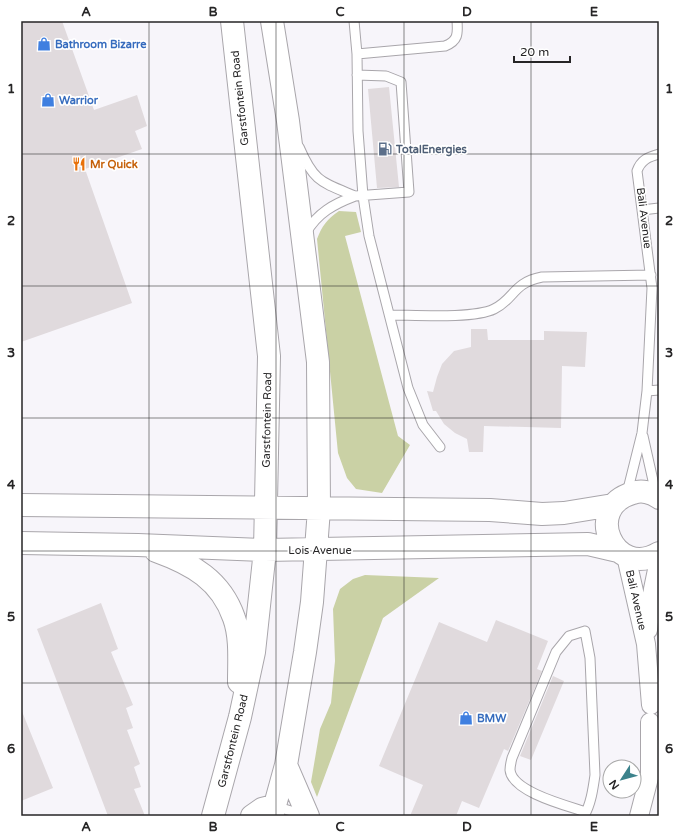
<svg xmlns="http://www.w3.org/2000/svg" width="680" height="837" font-family="'Varela Round',sans-serif">
<rect width="100%" height="100%" fill="#f7f5fa"/>
<!-- green -->
<path fill="#cad1a5" d="M339 211 356 212 361 232 345 236 398 436 410 445 382 493 356 489 347 478 338 453 317 239C322 226 327 219 339 211Z
M365 575 439 578 383 618 317 797 311 782 320 729 331 703 335 661 333 609 340 589 353 579Z"/>
<!-- building -->
<path fill="#e0dadd" d="M21 21H62L94 110 137 95 147 126 135 131 142 149 85 169 132 303 21 342Z
M389 87 399 187 377 188 368 89Z
M471 329H487L488 340H544V331L587 332 585 367 562 366 561 428 484 426 483 452H469L467 439 455 433 444 424 436 411H433L427 391 433 392 437 377 442 364 454 351 471 347Z
M101 603 118 649 111 652 133 705 126 708 133 728 127 730 140 764 134 767 141 787 134 789 145 816H108L37 629Z
M496 620 548 641 537 669 542 671 508 751 504 749 479 808 462 801 456 816H410L423 785 379 766 439 622 487 642Z
M553 676 564 681 531 760 520 756Z
M21 709 53 788 21 801Z"/>
<g fill="none" stroke-linecap="round" stroke-linejoin="round">
<!-- lane casing -->
<g stroke="#a9a6ab" stroke-width="11">
<path id="lane" d="M354 21 357 54 358 131 363 196 369 236 408 388 423 425 440 447
M357 54 445 46C458 41 458 34 457 21
M299 147C314 182 321 182 355 196
M642 210 659 208
M306 233C317 213 334 204 355 196L409 192 401 82 386 76 357 75
M390 315C414 315 474 319 494 309 515 299 512 283 542 277L651 275
M647 391 659 390
M643 436 656 494
M627 493 642 433 647 391 652 288 637 171C641 160 648 157 659 154
M274 806 305 815
M584 816C591 804 593 789 595 775L590 658 585 631 569 636 556 652 512 758C511 762 510 767 510 770 512 792 568 806 586 812"/>
</g>
<!-- street casing -->
<g stroke="#a9a6ab" stroke-width="20">
<path id="street" d="M626 556 646 644 651 705
M648 630 653 589 659 560
M639 816 650 774V722"/>
</g>
<!-- secondary casing -->
<g stroke="#a9a6ab" stroke-width="24">
<path id="secondary" d="M659 498C652 492 641 490 633 493 582 507 614 580 659 553
M21 505 490 510 542 514 564 513 613 505
M21 543 138 545 265 550 588 544 618 551
M156 551C192 564 221 580 234 618 241 637 239 661 239 682
M286 765 308 816
M213 816 240 717 254 652 265 550 269 356 232 21
M252 816 262 809 274 806
M272 816 286 765 305 652 312 602 319 509 318 362 288 121 272 21"/>
</g>
<!-- lane -->
<use href="#lane" stroke="#fff" stroke-width="9"/>
<!-- street -->
<use href="#street" stroke="#fff" stroke-width="18"/>
<!-- secondary -->
<use href="#secondary" stroke="#fff" stroke-width="22"/>
</g>
<!-- grid -->
<path fill="none" stroke="#262526" stroke-width="1" stroke-opacity="0.55" d="M149 21V816M276 21V816M404 21V816M531 21V816M21 154H659M21 286H659M21 418H659M21 551H659M21 683H659"/>
<!-- icons -->
<defs>
<g id="shop-bare" transform="scale(1.08)"><path d="M-5-2.5h2.3a2.7 3.5 0 0 1 5.4 0H5L5.5 6h-11ZM-1.5-2.5h3a1.5 2.3 0 0 0-3 0Z" fill="#3f7fe0" stroke="#fff" stroke-width="2.5" paint-order="stroke"/></g>
<g id="fuel-bare" transform="scale(1.08)"><path d="M-5.5-6h7V0h2V4h1.3V-2.5L3-4.5l.8-.8L6-3V5H2.5V1h-1V6h-7ZM-4.2-4.7v3.2H.2V-4.7Z" fill="#5c6f8a" stroke="#fff" stroke-width="2.5" paint-order="stroke"/></g>
<g id="restaurant-bare" transform="scale(1.08)"><path d="M-5-6h1v4h1v-4h1v4h1v-4h1v5L-1.5 .5V6h-2V.5L-5-1ZM5-6V6H3V1.5H1.5Q1.5-4 5-6Z" fill="#e8710a" stroke="#fff" stroke-width="2.5" paint-order="stroke"/></g>
</defs>
<g fill-rule="evenodd">
<use href="#shop-bare" x="44" y="44"/>
<use href="#shop-bare" x="48" y="100"/>
<use href="#fuel-bare" x="385" y="149"/>
<use href="#restaurant-bare" x="79" y="164"/>
<use href="#shop-bare" x="466" y="718"/>
</g>
<g text-anchor="middle" dominant-baseline="central" stroke-width="3.5" stroke-linejoin="round" paint-order="stroke">
<!-- shop labels -->
<g font-size="11" font-weight="bold" fill="#366cbe" stroke="#fff" text-anchor="start">
<text x="55" y="44">Bathroom Bizarre</text>
<text x="59" y="100">Warrior</text>
<text x="477" y="718">BMW</text>
</g>
<!-- street labels -->
<g font-size="11" fill="#262526" stroke="#fff">
<text transform="translate(240 98) rotate(-96)">Garstfontein Road</text>
<text transform="translate(644 218) rotate(83)">Bali Avenue</text>
<text transform="translate(267 420) rotate(-89)">Garstfontein Road</text>
<text x="320" y="550">Lois Avenue</text>
<text transform="translate(636 600) rotate(77)">Bali Avenue</text>
<text transform="translate(233 741) rotate(-76)">Garstfontein Road</text>
</g>
<!-- service labels -->
<g font-size="11" font-weight="bold" fill="#4e5e75" stroke="#fff" text-anchor="start">
<text x="396" y="149">TotalEnergies</text>
</g>
<!-- food labels -->
<g font-size="11" font-weight="bold" fill="#c56008" stroke="#fff" text-anchor="start">
<text x="90" y="164">Mr Quick</text>
</g>
</g>
<!-- border -->
<rect width="680" height="837" fill="none" stroke="#ffffff" stroke-width="44"/>
<!-- north arrow -->
<g transform="translate(622 779) rotate(234)"><circle r="19" fill="#ffffff" stroke="#a8a8a8"/>
<path d="M0-3L7 15L0 10L-7 15Z" fill="#3c838c"/>
<text y="-6" font-size="11" font-weight="bold" text-anchor="middle" fill="#262526">N</text>
</g>
<!-- scale -->
<path d="M514 56v6h56v-6" fill="none" stroke="#262526" stroke-width="2"/>
<text x="520" y="56" font-size="12" fill="#262526" stroke="#ffffff" stroke-width="3" paint-order="stroke">20 m</text>
<rect x="22" y="22" width="636" height="793" fill="none" stroke="#262526" stroke-width="1.5"/>
<g font-size="13" text-anchor="middle" font-weight="bold" fill="#262526">
<text x="86" y="16">A</text>
<text x="213" y="16">B</text>
<text x="340" y="16">C</text>
<text x="467" y="16">D</text>
<text x="594" y="16">E</text>
<text x="11" y="93">1</text>
<text x="669" y="93">1</text>
<text x="11" y="225">2</text>
<text x="669" y="225">2</text>
<text x="11" y="357">3</text>
<text x="669" y="357">3</text>
<text x="11" y="489">4</text>
<text x="669" y="489">4</text>
<text x="11" y="621">5</text>
<text x="669" y="621">5</text>
<text x="11" y="753">6</text>
<text x="669" y="753">6</text>
<text x="86" y="831">A</text>
<text x="213" y="831">B</text>
<text x="340" y="831">C</text>
<text x="467" y="831">D</text>
<text x="594" y="831">E</text>
</g>
</svg>
